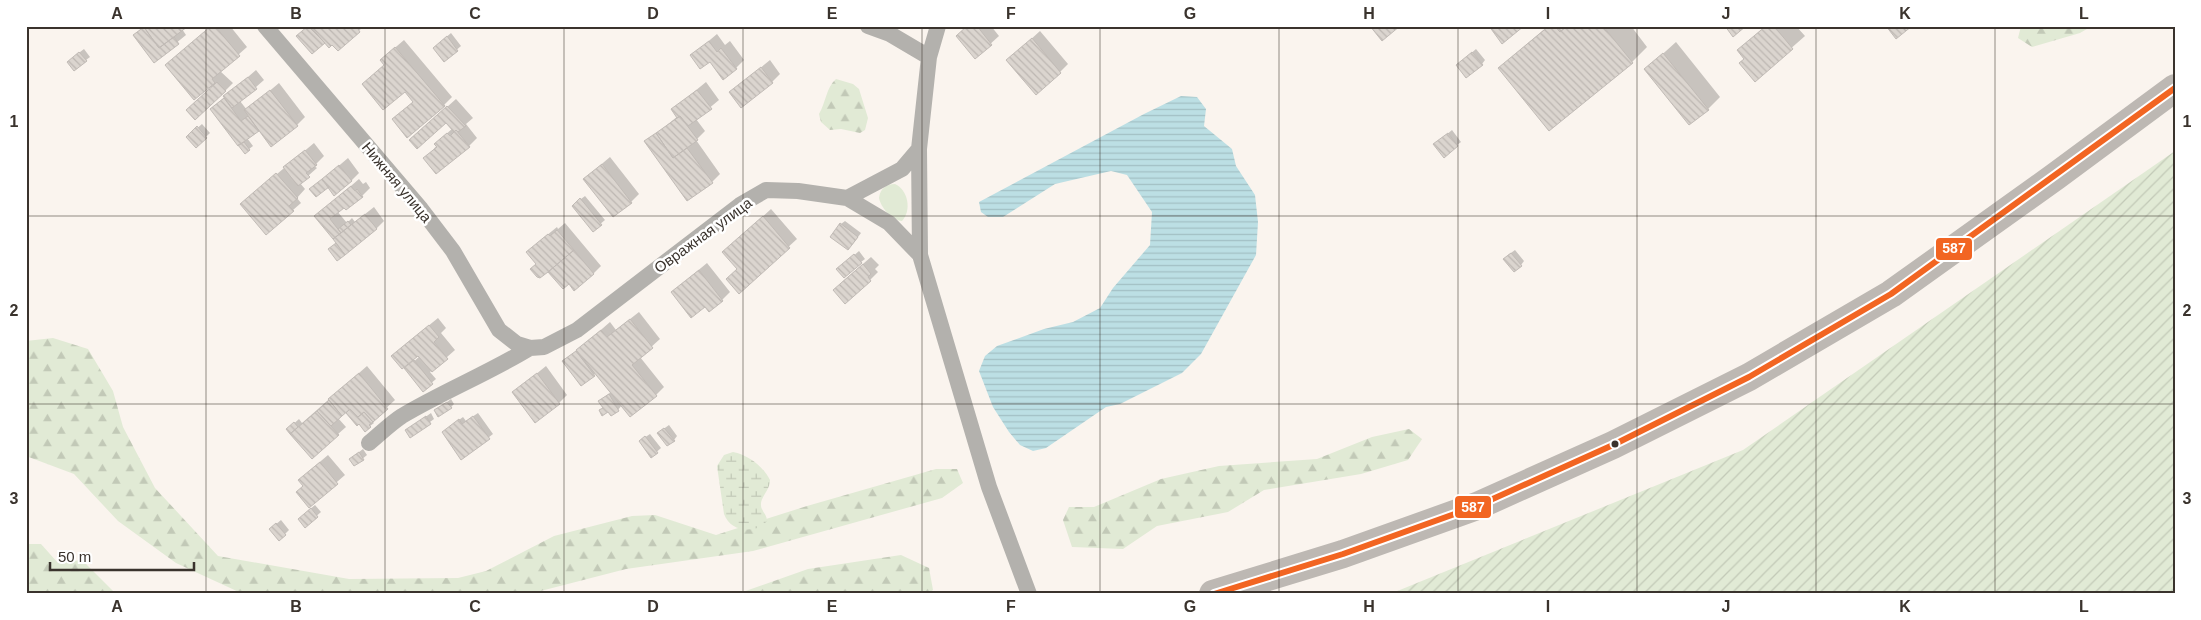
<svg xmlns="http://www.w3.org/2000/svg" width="2201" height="620" font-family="Helvetica,sans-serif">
<defs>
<pattern id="forest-firs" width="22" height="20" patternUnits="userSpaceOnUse" patternTransform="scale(1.25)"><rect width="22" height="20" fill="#e1ead5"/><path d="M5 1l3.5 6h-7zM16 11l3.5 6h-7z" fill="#c2c9b7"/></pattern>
<pattern id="wetland-marsh" width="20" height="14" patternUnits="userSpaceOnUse" patternTransform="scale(1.25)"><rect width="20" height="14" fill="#e1ead5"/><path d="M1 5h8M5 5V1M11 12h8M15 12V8" fill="none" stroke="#c2c9b7"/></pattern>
<pattern id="garden-furrows" width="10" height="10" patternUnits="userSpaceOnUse" patternTransform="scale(1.25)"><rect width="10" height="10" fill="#e1ead5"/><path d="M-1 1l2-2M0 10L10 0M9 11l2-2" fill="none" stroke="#c2c9b7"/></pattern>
<pattern id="water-rules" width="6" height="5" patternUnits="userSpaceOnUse" patternTransform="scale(1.25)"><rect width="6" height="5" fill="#bcdfe4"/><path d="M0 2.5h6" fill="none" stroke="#a2c0c4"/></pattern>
<pattern id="building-back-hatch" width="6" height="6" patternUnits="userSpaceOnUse" patternTransform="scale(1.25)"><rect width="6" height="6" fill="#dbd5cf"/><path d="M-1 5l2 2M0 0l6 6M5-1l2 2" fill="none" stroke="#bdb7b2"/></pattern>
</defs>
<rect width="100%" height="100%" fill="#faf4ee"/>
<!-- grass -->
<path fill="#e1ead5" d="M895 184C908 190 912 210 902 221 892 220 881 208 879 198 880 189 886 184 895 184Z"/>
<!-- forest -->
<path fill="url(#forest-firs)" d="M2021 26H2092L2080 33 2032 47 2018 38Z
M836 79 853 84 859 89 868 118 865 130 860 133 841 129 830 130 821 122 819 114C826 102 826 88 836 79Z
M53 338 88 349 113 391 123 427 155 488 218 556 349 579 458 578 486 571 554 536 632 516 655 515 716 535 807 506 936 469H957L963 483 942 498 753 551 626 569 529 594H249L241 593 176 563 118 521 74 474 26 456V341Z
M1409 429 1422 439 1408 460 1361 474 1264 490 1228 512 1157 526 1123 549 1072 547 1063 520 1069 507H1094L1161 479 1219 466 1317 459 1372 437Z
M26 544H41L58 563 82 560 116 594H26Z
M901 555 929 568 933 590 928 594H737L808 569Z"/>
<!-- wetland -->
<path fill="url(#wetland-marsh)" d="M733 452C748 455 763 466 770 480 770 490 760 498 761 505 761 511 767 514 767 521L761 527C746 532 730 530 724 514L717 466 724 455Z"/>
<!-- garden -->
<path fill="url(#garden-furrows)" d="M2175 151V594H1390L1743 450Z"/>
<!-- water -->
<path fill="url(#water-rules)" d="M1181 96 1197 97 1206 109 1204 126 1232 149 1236 166 1255 195 1258 222 1256 255 1201 354 1182 373 1120 404 1106 407 1046 448 1033 451 1020 445 1009 432 993 407 979 371 985 356 997 346 1044 329 1073 322 1100 308 1113 288 1150 245 1152 212 1127 175 1111 171 1055 184 1003 217H988L981 212 979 202 1144 114Z"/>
<!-- shadow -->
<path fill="#0003" d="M144 26 182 29 186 35 154 61 134 35Z
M211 26H230L247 47 220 71 233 83 225 91 209 87Z
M309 26H364L338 50 332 43 298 36Z
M967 26H991L999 36 976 57Z
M1548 26H1631L1647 47 1632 62 1499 68Z
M1765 26H1796L1805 36 1755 80 1746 58 1739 50Z
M1040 31 1068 64 1060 72 1008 60Z
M451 33 461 46 445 60 438 44Z
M717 34 725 45 730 41 744 60 736 68 692 55Z
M404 40 452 97 444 105 401 112 414 101 385 64 390 52Z
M1676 42 1720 97 1708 109 1646 69Z
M84 49 90 57 86 60 72 58Z
M1476 49 1485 60 1482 64 1461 62Z
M770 60 780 74 772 82 731 92Z
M256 70 264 80 240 101 247 110 279 83 305 117 297 125 260 129 247 138 253 146 245 152 211 109Z
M706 82 719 100 696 119 705 131 696 140 720 174 712 182 646 142 678 116 673 109Z
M456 99 473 118 466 124 477 138 469 146 433 150 444 136 453 128 446 121 419 132Z
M202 124 210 133 196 146 187 137Z
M1452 130 1461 142 1457 145 1439 141Z
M314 143 324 156 314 166 317 168 300 183 305 189 297 198 301 203 293 210 241 204Z
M610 157 639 194 631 202 584 179Z
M348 158 359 173 351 181 328 175Z
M359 179 363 184 366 182 370 188 362 196 337 211 347 223 352 218 355 222 374 207 384 221 376 229 337 243 316 216Z
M585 196 605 220 593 230 577 202Z
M771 209 797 239 739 292 738 269 732 245Z
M845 221 861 233 852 245 841 224Z
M565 223 601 266 593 274 569 282 547 269 536 244 557 227 558 229Z
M1515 250 1524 261 1521 265 1508 255Z
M859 251 865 259 861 262 842 266Z
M871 257 879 265 875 269 878 272 870 280 842 282Z
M707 263 730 292 722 300 705 305 672 292Z
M639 312 660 339 640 357 664 387 656 395 622 405 618 410 600 411 604 407 603 398 611 392 596 372 594 375 564 362 610 322 616 330Z
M438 318 446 328 441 333 455 350 430 372 436 379 423 390 410 365 420 356 401 348Z
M367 366 395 400 372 421 374 423 365 430 346 411 338 418 346 427 312 457 288 429 299 419 302 423Z
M546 366 567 395 559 403 514 392Z
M451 399 454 404 451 407 435 411Z
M431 413 434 419 411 436 407 430Z
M478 413 493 434 462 458 448 428 463 417 466 421Z
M669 425 677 436 674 440 662 430Z
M650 434 661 448 651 457 644 438Z
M363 449 367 455 355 465 350 459Z
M328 455 345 475 309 506 304 485 308 472Z
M315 505 321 512 305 526 303 515Z
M281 520 289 530 285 534 275 525Z"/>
<!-- building -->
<path fill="url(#building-back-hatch)" stroke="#c1bbb6" d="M143 26H186L187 27 159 48Z
M211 26H215L240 56 212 79 215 83 194 100 165 65Z
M308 26 325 43 312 54 296 36Z
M310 26H356L360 32 338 51 332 45 329 48Z
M967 26H977L992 45 975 59 956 36Z
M1370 26H1400L1382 41Z
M1489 26H1524L1502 44Z
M1549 26H1555L1560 32 1567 26H1603L1633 63 1549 131 1498 68Z
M1555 26H1567L1560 32Z
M1725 26H1746L1733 37Z
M1766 26H1774L1793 49 1755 82 1739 63 1744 59 1737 50Z
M1886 26H1912L1896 39Z
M144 27 159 48 174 37 179 44 154 63 133 35Z
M447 36 458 51 444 62 433 48Z
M1032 38 1061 73 1036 95 1006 60Z
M709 41 717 52 721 48 737 69 723 80 710 62 700 69 690 55Z
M395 47 445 106 407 138 392 119 413 102 405 92 383 110 362 84 384 65 380 60Z
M79 52 87 61 74 71 67 62Z
M1472 52 1483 65 1466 78 1456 65Z
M1663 53 1709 110 1689 125 1644 69Z
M761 67 773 83 741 108 729 92Z
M248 77 257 89 232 108 223 96Z
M217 82 226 91 195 120 186 110Z
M270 90 298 126 271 147 244 110Z
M697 90 712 109 688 126 680 116 677 118 671 109Z
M224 98 241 121 248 116 259 131 238 146 210 109Z
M447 106 466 126 458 132 456 130 454 132 446 123 417 149 409 140Z
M680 116 698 140 673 158 656 133Z
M197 126 207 138 196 148 186 137Z
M456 130 470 147 436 174 423 158 437 147 434 144 447 133 450 136Z
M656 133 673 158 687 148 713 183 687 201 644 141Z
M1448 133 1458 146 1444 158 1433 144Z
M244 142 250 150 245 154 238 145Z
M305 150 317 165 306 173 310 177 298 186 283 167Z
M602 164 632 203 613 217 583 179Z
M339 165 352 181 334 196 322 179Z
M276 173 298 198 289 206 294 211 266 235 240 204Z
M322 179 329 187 316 197 309 189Z
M351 186 355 191 357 189 363 197 346 210 344 208 330 219 341 233 333 239 314 216Z
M580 198 602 225 593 232 572 206Z
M365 214 377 229 345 255 333 239Z
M763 216 790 248 739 294 726 279 737 269 722 252Z
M348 221 351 225 341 233 338 229Z
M840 223 858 237 848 250 830 237Z
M557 230 574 250 548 272 540 278 537 277 530 269 536 264 526 252 548 234 550 236Z
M336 243 345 255 337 261 328 249Z
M574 250 594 274 574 291 569 284 563 289 548 272Z
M1511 253 1522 266 1514 272 1503 259Z
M854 254 862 263 844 278 836 269Z
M863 264 871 274 868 277 871 281 845 304 833 290Z
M699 270 723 301 709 312 705 307 691 318 671 292Z
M630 319 653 348 632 365 657 396 630 417 576 350 601 330 607 337Z
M429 325 439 337 434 342 448 359 432 372 418 356 402 369 391 356Z
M576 351 595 376 581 386 562 361Z
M414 360 433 384 423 392 404 368Z
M359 373 388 409 373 422 364 412 358 417 350 409 342 416 328 399Z
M537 373 560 404 535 423 512 392Z
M609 394 619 411 611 416 608 412 602 416 599 410 603 408 598 401Z
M329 400 342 416 331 426 317 411Z
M447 402 452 408 438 417 434 410Z
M350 409 358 417 364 412 373 422 369 425 371 427 365 432 359 424 357 426 346 413Z
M317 411 339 435 312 459 290 434Z
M426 416 431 424 410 438 405 430Z
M473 416 490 439 461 460 442 432 459 419 462 424Z
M294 422 298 427 290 434 286 429Z
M664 428 675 441 667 446 657 433Z
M645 436 658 453 651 458 639 441Z
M359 452 364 460 354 466 349 459Z
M320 462 338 484 309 508 296 492 303 486 298 480Z
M311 508 318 517 305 528 298 519Z
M276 523 286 535 279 541 269 529Z"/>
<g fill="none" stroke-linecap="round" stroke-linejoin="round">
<!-- street -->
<path stroke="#b3b1ad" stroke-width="16" d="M265 26 421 209 453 251 499 330 517 344 530 348 544 347 577 330 740 205 766 190 798 191 847 198 889 223 920 255
M868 26 890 34 929 57
M938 26 929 57 919 149 920 255 989 487 1029 594
M847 198 902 169 919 149
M369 443C380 434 391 423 402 416 444 391 489 373 530 348"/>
<!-- highway -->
<path stroke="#bdb8b3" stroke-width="28" d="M1213 594 1343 554 1477 506 1613 445 1749 377 1891 294 2056 176 2175 88"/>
<!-- bus-1 casing -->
<g stroke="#fff" stroke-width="10">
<path id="bus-1" d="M1214 594 1343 554 1477 506 1613 445 1749 377 1891 294 2175 88"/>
</g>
<!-- bus-1 -->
<use href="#bus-1" stroke="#f26522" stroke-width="6"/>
</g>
<!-- grid -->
<path fill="none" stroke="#3a332d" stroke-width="1" stroke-opacity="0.55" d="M206 26V594M385 26V594M564 26V594M743 26V594M922 26V594M1100 26V594M1279 26V594M1458 26V594M1637 26V594M1816 26V594M1995 26V594M26 216H2175M26 404H2175"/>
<!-- markers -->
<circle fill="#3a332d" stroke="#fff" stroke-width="2" cx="1615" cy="444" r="4.5"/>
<g text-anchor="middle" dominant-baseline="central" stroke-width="5" stroke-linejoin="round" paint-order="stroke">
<!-- street labels -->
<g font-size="15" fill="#3a332d" stroke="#fff">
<text transform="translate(397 182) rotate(50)">Нижняя улица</text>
<text transform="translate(703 235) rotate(-36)">Овражная улица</text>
</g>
</g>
<g stroke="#fff" stroke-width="2">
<rect x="1935" y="237" width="38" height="24" rx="5" fill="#f26522"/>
<rect x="1454" y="495" width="38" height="24" rx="5" fill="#f26522"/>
</g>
<g font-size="14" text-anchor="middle" font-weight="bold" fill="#fff">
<text x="1954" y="253">587</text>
<text x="1473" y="512">587</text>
</g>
<!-- border -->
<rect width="2201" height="620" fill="none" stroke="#ffffff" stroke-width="55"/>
<!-- scale -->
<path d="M50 562v8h144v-8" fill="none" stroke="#3a332d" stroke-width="2.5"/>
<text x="58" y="562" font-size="15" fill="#3a332d" stroke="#ffffff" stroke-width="4" paint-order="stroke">50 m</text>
<rect x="28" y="28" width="2146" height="564" fill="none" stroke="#3a332d" stroke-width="2"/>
<g font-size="16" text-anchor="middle" font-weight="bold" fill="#3a332d">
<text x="117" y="19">A</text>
<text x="296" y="19">B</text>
<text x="475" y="19">C</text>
<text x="653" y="19">D</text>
<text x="832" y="19">E</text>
<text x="1011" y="19">F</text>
<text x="1190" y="19">G</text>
<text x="1369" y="19">H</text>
<text x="1548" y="19">I</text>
<text x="1726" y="19">J</text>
<text x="1905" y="19">K</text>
<text x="2084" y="19">L</text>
<text x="14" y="127">1</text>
<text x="2187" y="127">1</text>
<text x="14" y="316">2</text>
<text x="2187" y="316">2</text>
<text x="14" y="504">3</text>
<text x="2187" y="504">3</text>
<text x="117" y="612">A</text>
<text x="296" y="612">B</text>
<text x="475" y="612">C</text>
<text x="653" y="612">D</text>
<text x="832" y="612">E</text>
<text x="1011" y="612">F</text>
<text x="1190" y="612">G</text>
<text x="1369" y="612">H</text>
<text x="1548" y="612">I</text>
<text x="1726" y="612">J</text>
<text x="1905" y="612">K</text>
<text x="2084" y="612">L</text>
</g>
</svg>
